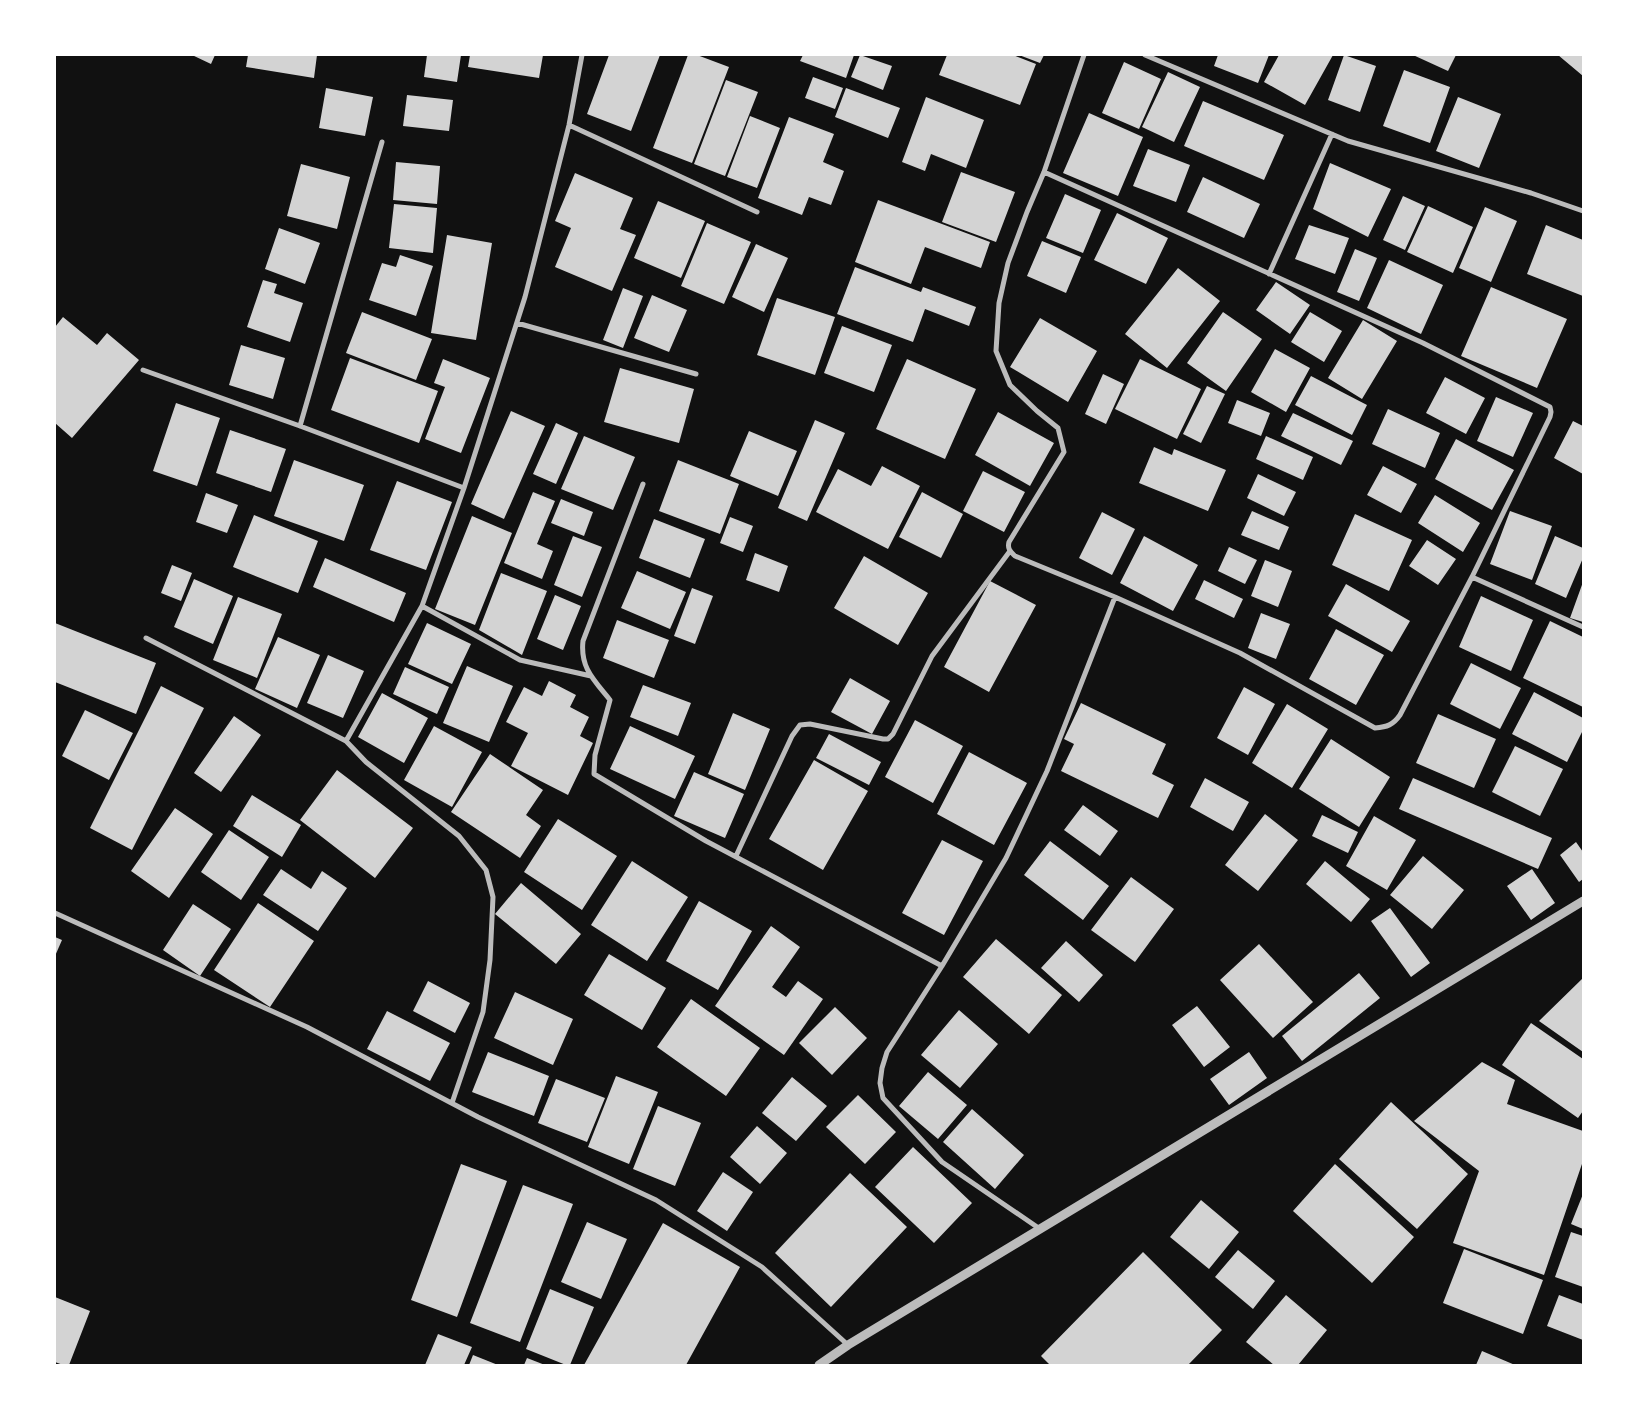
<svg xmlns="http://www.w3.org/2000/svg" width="1638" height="1420" font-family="'Sofia Sans Condensed',sans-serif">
<rect width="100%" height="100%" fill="#111"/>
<!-- building -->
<path fill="#d3d3d3" d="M192 55H215L211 64Z
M248 55H317L314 78 246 67Z
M427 55H461L457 82 424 77Z
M470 55H543L539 78 468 67Z
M609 55H660L631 131 587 114Z
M688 55H697L729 67 692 163 653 148Z
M803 55H854L846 78 800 61Z
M860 55 892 66 883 90 851 77Z
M947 55H1013L1036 64 1020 105 939 75Z
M1019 55H1044L1040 63Z
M1218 55H1269L1258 83 1214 66Z
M1279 55H1333L1305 105 1264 82Z
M1344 55 1376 66 1360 112 1328 100Z
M1413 55H1456L1448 71Z
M1558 55H1583V76Z
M1124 62 1161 79 1139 129 1102 113Z
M1404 70 1450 87 1430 143 1383 126Z
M1168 72 1200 87 1174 142 1142 127Z
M813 77 843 88 835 109 805 98Z
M726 80 758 92 725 176 694 164Z
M326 88 373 97 365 136 319 128Z
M846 88 900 108 888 138 835 117Z
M407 95 453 100 449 131 403 126Z
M926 97 984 120 966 168 931 154 925 171 902 162Z
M1458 97 1501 114 1479 168 1436 151Z
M1203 101 1284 135 1264 180 1184 146Z
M1089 113 1143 137 1118 196 1063 173Z
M750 116 780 128 757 188 727 177Z
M789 117 834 134 823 162 844 171 831 205 809 197 802 215 758 198Z
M1148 149 1190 165 1176 202 1133 186Z
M396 162 440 166 437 204 393 200Z
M1330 163 1391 189 1368 237 1313 209Z
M301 164 350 177 337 229 287 216Z
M961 172 1015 192 996 242 942 222Z
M575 173 633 198 620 229 636 235 612 291 555 267 571 228 555 221Z
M1203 177 1260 204 1244 238 1187 212Z
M1065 194 1101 210 1083 253 1046 238Z
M1403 196 1425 206 1405 250 1383 240Z
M878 200 990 242 981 268 925 247 911 284 855 262Z
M658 201 705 221 681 278 634 258Z
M394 204 437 208 433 253 389 248Z
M1428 206 1473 227 1453 273 1407 252Z
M1485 207 1517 221 1491 282 1459 268Z
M1117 213 1168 238 1146 284 1094 260Z
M707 223 751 242 724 304 681 286Z
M1309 225 1349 238 1335 274 1295 259Z
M1546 225 1583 240V296L1527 274Z
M279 228 320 243 305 284 265 269Z
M447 235 492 243 476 340 431 333Z
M1042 241 1081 257 1066 293 1027 276Z
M756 244 788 258 764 312 732 297Z
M1355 249 1377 258 1359 301 1337 292Z
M400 255 433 266 416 316 369 300 382 263 396 267Z
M1389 260 1443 285 1421 334 1367 308Z
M855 267 921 292 923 287 976 307 969 326 925 309 913 342 837 314Z
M1178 268 1220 301 1167 368 1125 334Z
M263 280 277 284 274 293 303 303 290 342 247 327Z
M1276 282 1310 305 1290 334 1256 310Z
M1491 287 1567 319 1537 388 1461 356Z
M623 288 643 296 623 348 603 340Z
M652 295 687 310 669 352 634 338Z
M777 298 835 317 815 375 757 355Z
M362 312 432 339 416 380 346 353Z
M1223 312 1262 339 1226 391 1187 363Z
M1310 312 1342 331 1324 362 1291 342Z
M63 317 97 345 107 333 139 360 72 438 55 423V327Z
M1040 318 1097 351 1068 402 1010 367Z
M1363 320 1397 341 1362 399 1328 378Z
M842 326 892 345 874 392 824 373Z
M241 345 285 358 273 399 229 385Z
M1275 349 1310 368 1286 412 1251 392Z
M350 358 438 391 419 443 331 410Z
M443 359 490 378 461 453 425 439 445 387 434 383Z
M907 359 976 389 945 459 876 429Z
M1140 359 1201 389 1177 439 1115 409Z
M620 368 694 389 679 443 604 422Z
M1103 374 1124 384 1106 424 1085 414Z
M1311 376 1367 405 1352 435 1295 405Z
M1445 377 1485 398 1466 434 1426 413Z
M1207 386 1225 394 1201 443 1183 434Z
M1496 397 1533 413 1513 457 1477 441Z
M1237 400 1270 413 1261 436 1228 423Z
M176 403 220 418 197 486 153 471Z
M1388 409 1440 433 1425 468 1372 444Z
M511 411 545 426 504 519 471 504Z
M998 412 1054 443 1030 486 975 455Z
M1293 413 1353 441 1341 465 1281 436Z
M815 420 845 433 807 521 778 508Z
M1573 421 1583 426V474L1554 458Z
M556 423 578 433 556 484 533 474Z
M230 430 286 449 271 492 216 473Z
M749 431 797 451 778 496 730 476Z
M584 436 635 457 613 510 561 489Z
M1266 436 1313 457 1303 480 1256 459Z
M1456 439 1514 470 1492 510 1435 479Z
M1154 447 1172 455 1174 449 1226 470 1208 511 1139 483Z
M294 460 364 485 344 541 274 516Z
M678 460 739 484 720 534 659 511Z
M882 466 920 486 888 549 816 512 838 469 871 486Z
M1383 466 1417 484 1401 513 1367 495Z
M983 471 1025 492 1004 532 963 511Z
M1258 474 1296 492 1284 516 1247 498Z
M397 481 452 502 426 570 370 550Z
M533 492 555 501 537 544 553 551 542 579 504 563Z
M922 492 963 514 941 558 899 537Z
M206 493 238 505 227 533 196 522Z
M1435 495 1480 523 1463 552 1418 523Z
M561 499 593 512 584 536 551 523Z
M1252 511 1289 527 1279 550 1241 535Z
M1510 511 1552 526 1532 580 1490 564Z
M1102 512 1135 529 1112 575 1079 558Z
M1355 514 1412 540 1389 591 1332 565Z
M254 515 318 541 298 593 233 567Z
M472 516 512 533 475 625 435 609Z
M730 517 753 526 743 552 720 543Z
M654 519 705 539 690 578 639 558Z
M573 536 602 547 582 597 554 585Z
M1144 536 1198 565 1173 611 1120 583Z
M1555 536 1583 548V558L1566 598 1535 584Z
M1427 540 1456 559 1438 585 1409 566Z
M1229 547 1257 560 1245 584 1218 571Z
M755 553 788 566 779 592 746 580Z
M864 556 928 593 898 645 834 608Z
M325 558 406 593 394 622 313 587Z
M1265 560 1292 571 1278 607 1251 596Z
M172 565 192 573 181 601 161 593Z
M637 571 686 592 670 629 621 608Z
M501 573 547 591 522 655 479 630Z
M194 579 233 596 213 644 174 627Z
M1204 580 1243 599 1234 618 1195 599Z
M990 581 1036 605 989 692 944 667Z
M1583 582V622L1570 618Z
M1346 584 1410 621 1392 652 1328 616Z
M692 588 713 596 695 644 674 636Z
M555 595 581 606 563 650 537 639Z
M1481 596 1533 620 1511 671 1459 647Z
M238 597 282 614 257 678 213 660Z
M1261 613 1290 624 1276 659 1248 648Z
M617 620 669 640 654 678 603 658Z
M1550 621 1583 637V707L1523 678Z
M55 623 156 663 136 714 55 682Z
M427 623 471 644 452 684 408 664Z
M1336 629 1384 655 1356 705 1309 679Z
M278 637 320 655 297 708 255 689Z
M328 655 364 671 343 718 307 703Z
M1471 663 1521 688 1500 729 1450 704Z
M467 666 513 686 489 742 443 723Z
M405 667 449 687 437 714 393 694Z
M850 678 890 701 872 734 831 712Z
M549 681 576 695 570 707 589 717 580 736 593 743 568 795 511 766 528 733 506 722 524 687 542 696Z
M643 685 691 703 678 736 630 717Z
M161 686 204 708 132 850 90 828Z
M1244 687 1275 704 1248 755 1217 738Z
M1534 692 1583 718V730L1567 762 1512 734Z
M382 693 428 718 404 763 358 737Z
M1081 703 1166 744 1152 774 1174 785 1158 818 1061 771 1074 744 1064 739Z
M1287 704 1328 729 1292 788 1252 763Z
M85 710 133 733 109 780 62 756Z
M733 713 770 729 745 790 708 774Z
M1438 714 1496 739 1474 788 1416 763Z
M234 716 261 735 221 792 194 773Z
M915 720 963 746 933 803 885 777Z
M434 726 482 752 452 807 404 780Z
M630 726 695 756 675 799 610 769Z
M829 734 881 762 869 785 816 758Z
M1331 739 1390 777 1359 827 1299 789Z
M1515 746 1563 769 1540 816 1492 792Z
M969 752 1027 783 994 845 937 814Z
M490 754 543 790 526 815 541 826 520 858 451 812Z
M814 760 868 791 823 870 769 839Z
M337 770 413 828 375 878 300 820Z
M694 772 744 794 725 838 674 816Z
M1205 778 1249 802 1233 831 1190 807Z
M1413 778 1552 838 1538 869 1399 809Z
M252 795 301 825 282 857 233 826Z
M1083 805 1118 831 1100 856 1064 830Z
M175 808 213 834 169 898 131 871Z
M1265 814 1298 840 1258 891 1225 865Z
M1322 815 1358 832 1348 853 1312 836Z
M1374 816 1416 840 1387 890 1346 866Z
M558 819 617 856 582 910 524 872Z
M229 830 269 857 241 900 201 872Z
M942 840 983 861 944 935 902 913Z
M1050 841 1109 886 1083 920 1024 875Z
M1576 842 1583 852V879L1579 882 1560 855Z
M1423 856 1464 890 1432 929 1390 895Z
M632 861 688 897 647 961 591 925Z
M1325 861 1370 899 1351 922 1306 884Z
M281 869 311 889 322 871 347 888 318 931 263 895Z
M1532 869 1555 903 1531 920 1507 886Z
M1131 877 1174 909 1135 962 1091 930Z
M521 883 581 934 556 964 495 914Z
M699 901 752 931 718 990 666 961Z
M258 903 314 941 270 1007 214 970Z
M193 904 231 929 200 976 163 950Z
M1390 908 1430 963 1411 977 1371 921Z
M771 926 800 947 772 987 786 997 798 981 823 999 784 1055 715 1006Z
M55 937 62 940 55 956Z
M996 939 1062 995 1029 1034 963 977Z
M1066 941 1103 975 1079 1002 1041 968Z
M1259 944 1313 1002 1273 1038 1220 980Z
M609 954 666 988 642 1030 584 995Z
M1359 973 1380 998 1302 1061 1282 1036Z
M1583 978V1052L1539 1021Z
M428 981 470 1003 455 1033 413 1011Z
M515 992 573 1019 553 1065 494 1038Z
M691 999 760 1048 726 1096 657 1047Z
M1197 1006 1230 1047 1204 1067 1172 1025Z
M835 1007 867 1038 832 1075 799 1043Z
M959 1010 998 1044 960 1088 921 1055Z
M387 1011 450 1043 430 1081 367 1049Z
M1531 1023 1583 1059V1111L1578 1118 1502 1065Z
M488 1052 549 1076 534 1116 472 1092Z
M1249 1052 1267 1078 1229 1105 1210 1079Z
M1482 1062 1515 1080 1507 1104 1583 1131V1161L1544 1275 1453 1243 1479 1171 1414 1121Z
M928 1072 967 1105 938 1139 899 1106Z
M616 1076 658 1092 629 1164 588 1147Z
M792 1077 827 1106 796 1141 762 1113Z
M556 1079 605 1098 587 1142 538 1123Z
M858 1095 896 1132 865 1164 826 1127Z
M1391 1102 1468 1174 1417 1229 1339 1159Z
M658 1106 701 1123 675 1186 633 1169Z
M972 1109 1024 1155 995 1189 943 1142Z
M757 1126 787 1153 760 1184 730 1157Z
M913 1147 972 1203 934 1243 875 1187Z
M461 1164 507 1181 457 1317 411 1300Z
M1335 1164 1414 1237 1372 1283 1293 1211Z
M723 1172 753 1192 727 1231 697 1211Z
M850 1173 907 1227 831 1307 775 1253Z
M523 1185 573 1204 520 1342 470 1323Z
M1583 1194V1229L1571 1224Z
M1201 1200 1239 1232 1209 1269 1170 1237Z
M587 1222 627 1239 601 1299 561 1282Z
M663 1223 740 1267 686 1365H584Z
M1571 1232 1583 1236V1287L1555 1277Z
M1464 1249 1543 1280 1523 1334 1443 1303Z
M1238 1250 1275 1281 1253 1309 1215 1277Z
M1143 1252 1222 1330 1188 1365H1050L1041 1356Z
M550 1289 594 1307 570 1365H566L526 1349Z
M1286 1295 1327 1330 1298 1365H1274L1246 1342Z
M1559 1295 1583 1304V1340L1547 1326Z
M55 1297 90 1311 69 1365H63L55 1362Z
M438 1334 472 1347 464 1365H425Z
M1482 1351 1515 1365H1476Z
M473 1355 498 1365H469Z
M527 1358 545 1365H524Z"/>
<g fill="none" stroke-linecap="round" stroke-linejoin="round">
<!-- minor -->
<path stroke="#bcbcbc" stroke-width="5" d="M1145 55 1348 141 1531 193 1583 211
M569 125 757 212
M1044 172 1423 343 1550 407 1551 412 1550 417 1472 577 1400 715C1393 725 1387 727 1375 728L1240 653 1115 597 1015 556C1011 552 1007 549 1009 542L1064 452 1058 428 1037 411 1010 385 996 351 999 303 1008 263 1027 212 1044 172 1084 55
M1269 274 1332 134
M517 323 696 374
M143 370 300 426 464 488
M300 426 382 142
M643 484 583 641C580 668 594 680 610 700L595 755 594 774 706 841 942 966
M1472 577 1583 627
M422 606 520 660 591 676
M146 638 346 741 366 762 459 836 486 870 493 897 490 960 483 1012 452 1103
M346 741 422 606 464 488 525 297 569 125 582 55
M736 856 792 736 800 725 810 724 883 739H888L893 734 932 656 1010 551
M55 913 307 1027 478 1117 656 1200 762 1267 848 1345
M1040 1229 942 1162 883 1098 880 1083 882 1068 887 1052 942 966 1006 858 1047 771 1115 597"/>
<!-- tertiary -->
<path stroke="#bcbcbc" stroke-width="9" d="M819 1365 848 1345 1583 901"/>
</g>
<!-- border -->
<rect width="1638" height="1420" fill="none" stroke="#ffffff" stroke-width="112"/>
</svg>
